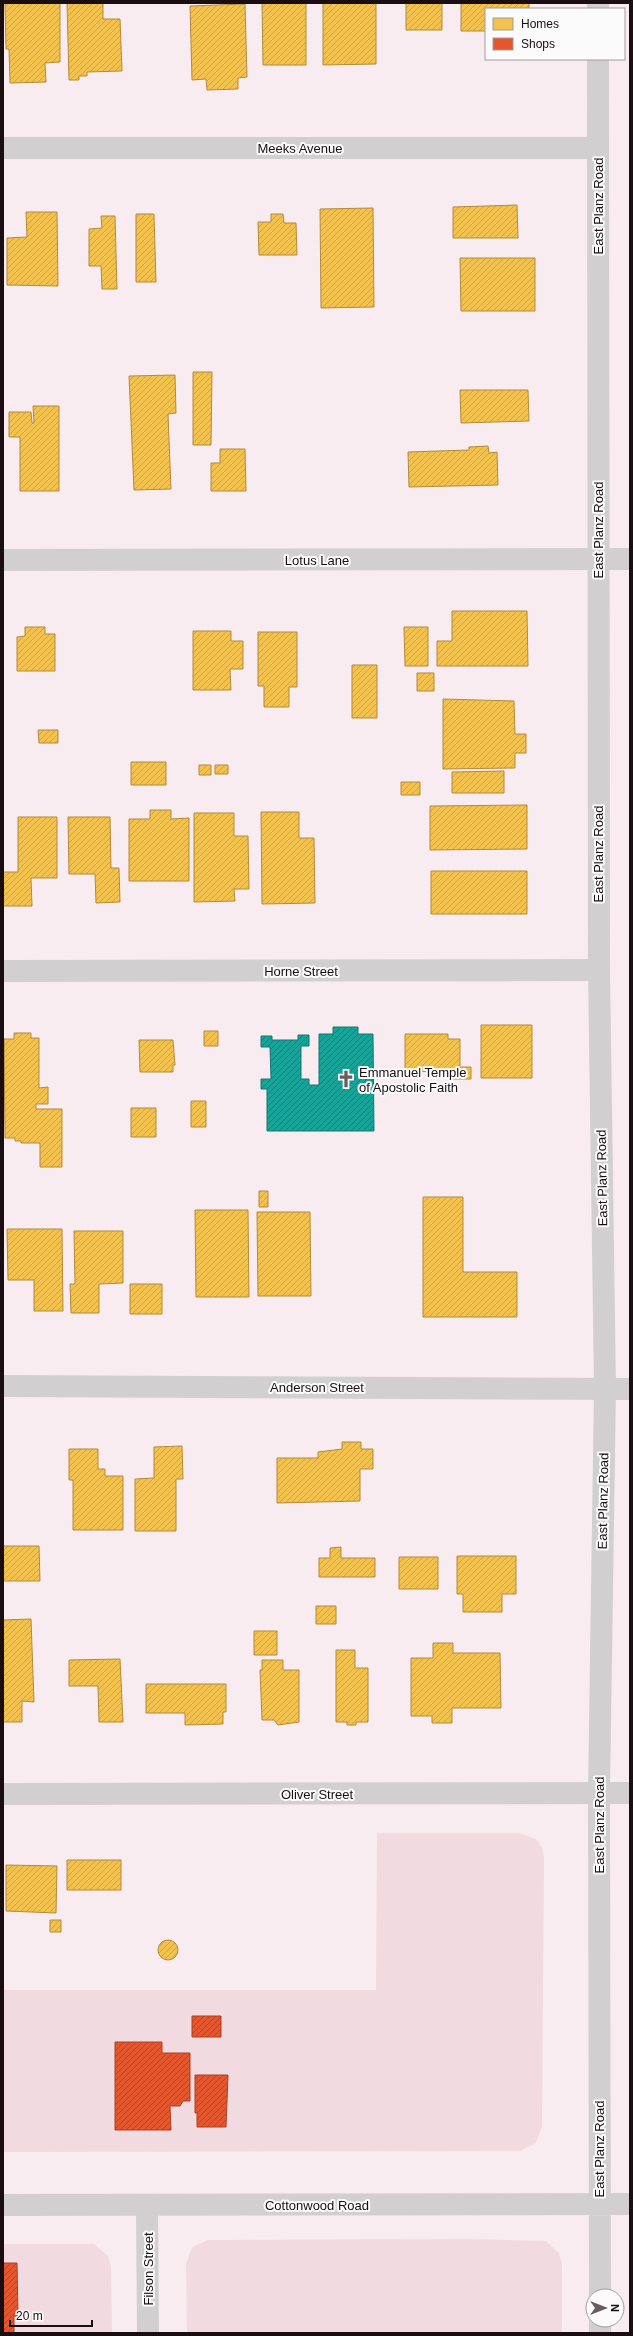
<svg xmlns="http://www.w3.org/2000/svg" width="633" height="2336" font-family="Helvetica,sans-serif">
<defs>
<pattern id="homes-hatch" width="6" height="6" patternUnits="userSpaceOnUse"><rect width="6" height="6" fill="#f2c14e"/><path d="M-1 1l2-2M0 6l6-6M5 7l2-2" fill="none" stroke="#cfa543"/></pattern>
<pattern id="shops-hatch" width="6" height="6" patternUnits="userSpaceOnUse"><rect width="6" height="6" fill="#e4572e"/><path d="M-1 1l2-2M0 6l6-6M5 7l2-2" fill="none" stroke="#b84626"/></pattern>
<pattern id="public-hatch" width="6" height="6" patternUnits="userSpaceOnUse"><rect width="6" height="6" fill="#17a398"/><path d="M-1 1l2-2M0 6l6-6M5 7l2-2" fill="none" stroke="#14837b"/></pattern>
</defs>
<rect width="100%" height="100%" fill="#f9ecf0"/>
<!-- built -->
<path fill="#f1dbe1" d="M377 1833H519L536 1839 542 1847 544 1858 542 2126 536 2143 520 2151 3 2152V1990H376Z
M468 2239 546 2241 559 2253 562 2264V2333H187L186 2264 192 2247 208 2240Z
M3 2244H94L108 2256 111 2267 112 2333H3Z"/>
<!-- homes -->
<path fill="url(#homes-hatch)" stroke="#b28b3c" d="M5 3H60V62L45 63 46 82 10 83 9 49H6Z
M67 3H103V19H120L122 71 87 72V76H79V80H69Z
M262 3H306V65H263Z
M323 3H376V64L323 65Z
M406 3H442V30H406Z
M461 3H529V9H486V31H461Z
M245 4 247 77 238 78V89L207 90 206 79 192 80 190 6Z
M517 205 518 238H453V207Z
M373 208 374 307 321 308 320 209Z
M26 212H57L58 286 7 285V238L27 237Z
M136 214H154L156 282H136Z
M271 214H283L284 223H296L297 255H259L258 222H271Z
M101 216H115L117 289H102L101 266H89V229L102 228Z
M460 258H535V311H461Z
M193 372H212L211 445H193Z
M175 375 176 413 168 414 171 489 134 490 129 376Z
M460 390H528L529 421 461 423Z
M33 406H59V491H20V437H9V412H31L32 423H34Z
M488 446 489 453 497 452 498 485 409 487 408 452 469 450V447Z
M220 449H245L246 491H211V463H220Z
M452 611H527L528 666H437V641H452Z
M25 627H45V634H55V671H17V637L25 636Z
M404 627H428V666H405Z
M193 631H231V641H243V669H230L231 690H193Z
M258 632H297V687H289V707H264V686H258Z
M352 665H377V718H352Z
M417 673H434V691H417Z
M443 699 514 701 515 734H526V753H515V768L443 769Z
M38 730H58V743H39Z
M131 762H166V785H131Z
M199 765H211V775H199Z
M215 765H228V774H215Z
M504 771V793H452V772Z
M401 782H420V795H401Z
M527 805V849L430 850V806Z
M150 810H171V819L189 818V881H129V819H150Z
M261 812H299V838H314L315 903 262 904Z
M194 813H234V836H248L249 889H234L235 901 194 902Z
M18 817H57V878H31L32 906H3V872H18Z
M68 817H110L111 868H119L120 902 96 903 95 874H69Z
M431 871H527V914H431Z
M481 1025H532V1078H481Z
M204 1031H218V1046H204Z
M14 1033H31V1038H39V1088L48 1087V1104H36V1109H62V1167H40V1143H21V1141H15V1138H5L4 1039H14Z
M405 1034H448V1039H460V1067H471V1079H453V1071L405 1072Z
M139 1040H173L175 1065H173V1072H140Z
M191 1101H206V1127H191Z
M131 1108H156V1137H131Z
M259 1191H268V1207H259Z
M423 1197H463V1272H517V1317H423Z
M195 1210H248L249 1297H196Z
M257 1212H310L311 1296H258Z
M7 1229H62L63 1311H34V1280H8Z
M74 1231H123V1283L99 1284V1313H71L70 1284H75Z
M130 1284H162V1314H130Z
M342 1442H361V1449H373V1469H360V1501L277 1503V1458H318V1452L342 1449Z
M182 1446 183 1479H176V1531H135V1479L154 1478V1447Z
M69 1449H98V1469H105V1476H123V1530H73V1480H69Z
M3 1546H39L40 1581H3Z
M341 1547V1558H375V1577H319V1558H330V1548Z
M457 1556H516V1594H502V1612H463V1594H457Z
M399 1557H438V1589H399Z
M316 1606H336V1624H316Z
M31 1619 34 1702 22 1701V1722H3V1620Z
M254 1631H277V1655H254Z
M433 1643H453V1653H500L501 1708H452V1723H432V1716H411V1658H433Z
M336 1650H355V1668H368V1722H356V1725H347V1722H336Z
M120 1659 123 1722H99L98 1686H69V1660Z
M262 1660H283V1670H299V1722L278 1725 274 1720H262L260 1670H262Z
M146 1684H226V1712H223V1724L185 1725V1713H146Z
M67 1860H121V1890H67Z
M6 1865 57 1866 56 1913 6 1911Z
M50 1920H61V1932H50Z
M158 1950a10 10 0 1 1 20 0a10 10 0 1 1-20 0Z"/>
<!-- shops -->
<path fill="url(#shops-hatch)" stroke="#a84126" d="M192 2016H221V2037H192Z
M115 2042H162V2053H190V2101H183L180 2106H170L171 2130H115Z
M195 2075H228L226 2127H197V2113H195Z
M3 2263H17L18 2316H14V2333H3Z"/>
<!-- public -->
<path fill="url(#public-hatch)" stroke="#187670" d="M333 1027H358V1034H373L374 1131H267V1089H261V1079H271L270 1047H261V1036H272V1040H298V1035H309V1046H301V1079H309V1085H319V1034H333Z"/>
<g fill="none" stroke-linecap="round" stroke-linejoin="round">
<!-- street -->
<path stroke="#d2cfd0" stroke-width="22" d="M3 148H598
M3 560 630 559
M3 971 599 970
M3 1386 630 1389
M3 1794 630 1793
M147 2205 148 2333"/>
<!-- secondary -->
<path stroke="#d2cfd0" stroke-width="22" d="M598 3V9
M598 59 599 970 605 1388 599 1793 600 2296
M3 2205 630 2204
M600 2320V2333"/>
</g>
<!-- icons -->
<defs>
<g id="church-bare" transform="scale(1.38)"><path d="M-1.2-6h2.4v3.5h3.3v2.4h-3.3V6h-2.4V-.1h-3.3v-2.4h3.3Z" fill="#695c60" stroke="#fbfbfb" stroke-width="2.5" paint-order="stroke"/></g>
</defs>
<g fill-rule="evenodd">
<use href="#church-bare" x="346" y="1079"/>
</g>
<g text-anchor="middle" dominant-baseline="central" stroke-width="4" stroke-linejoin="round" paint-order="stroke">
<!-- street labels -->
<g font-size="13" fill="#1b0e12" stroke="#fbfbfb">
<text x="300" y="148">Meeks Avenue</text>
<text transform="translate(598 206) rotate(-90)">East Planz Road</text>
<text transform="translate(598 530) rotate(-90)">East Planz Road</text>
<text x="317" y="560">Lotus Lane</text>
<text transform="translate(598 854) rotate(-90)">East Planz Road</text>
<text x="301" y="971">Horne Street</text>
<text transform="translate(602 1178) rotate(-91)">East Planz Road</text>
<text x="317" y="1387">Anderson Street</text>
<text transform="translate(603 1501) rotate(-89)">East Planz Road</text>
<text x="317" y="1794">Oliver Street</text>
<text transform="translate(599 1825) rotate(-90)">East Planz Road</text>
<text transform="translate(599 2149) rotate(-90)">East Planz Road</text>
<text x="317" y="2205">Cottonwood Road</text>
<text transform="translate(148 2269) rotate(-90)">Filson Street</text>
</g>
<!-- poi labels -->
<g font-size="13" fill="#1b0e12" stroke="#fbfbfb" text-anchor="start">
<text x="359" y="1072">Emmanuel Temple<tspan x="359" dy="15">of Apostolic Faith</tspan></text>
</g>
</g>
<!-- border -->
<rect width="633" height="2336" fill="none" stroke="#1b0e12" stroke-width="8"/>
<!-- legend -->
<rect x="485" y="8" width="140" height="52" fill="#fbfbfb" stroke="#a19c9e"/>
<rect x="493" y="18" width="20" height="12" fill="#f2c14e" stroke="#a19c9e"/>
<text x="521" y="28" font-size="12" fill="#1b0e12">Homes</text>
<rect x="493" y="38" width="20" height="12" fill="#e4572e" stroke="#a19c9e"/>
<text x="521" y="48" font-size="12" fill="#1b0e12">Shops</text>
<!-- north arrow -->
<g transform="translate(605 2308) rotate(90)"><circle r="19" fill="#fbfbfb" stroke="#a19c9e"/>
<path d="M0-3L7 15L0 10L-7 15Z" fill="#695c60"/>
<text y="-6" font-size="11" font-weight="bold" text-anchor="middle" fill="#1b0e12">N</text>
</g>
<!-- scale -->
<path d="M10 2320v6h82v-6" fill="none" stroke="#1b0e12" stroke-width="2"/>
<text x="16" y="2320" font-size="12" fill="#1b0e12" stroke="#fbfbfb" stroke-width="3" paint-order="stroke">20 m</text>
</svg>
